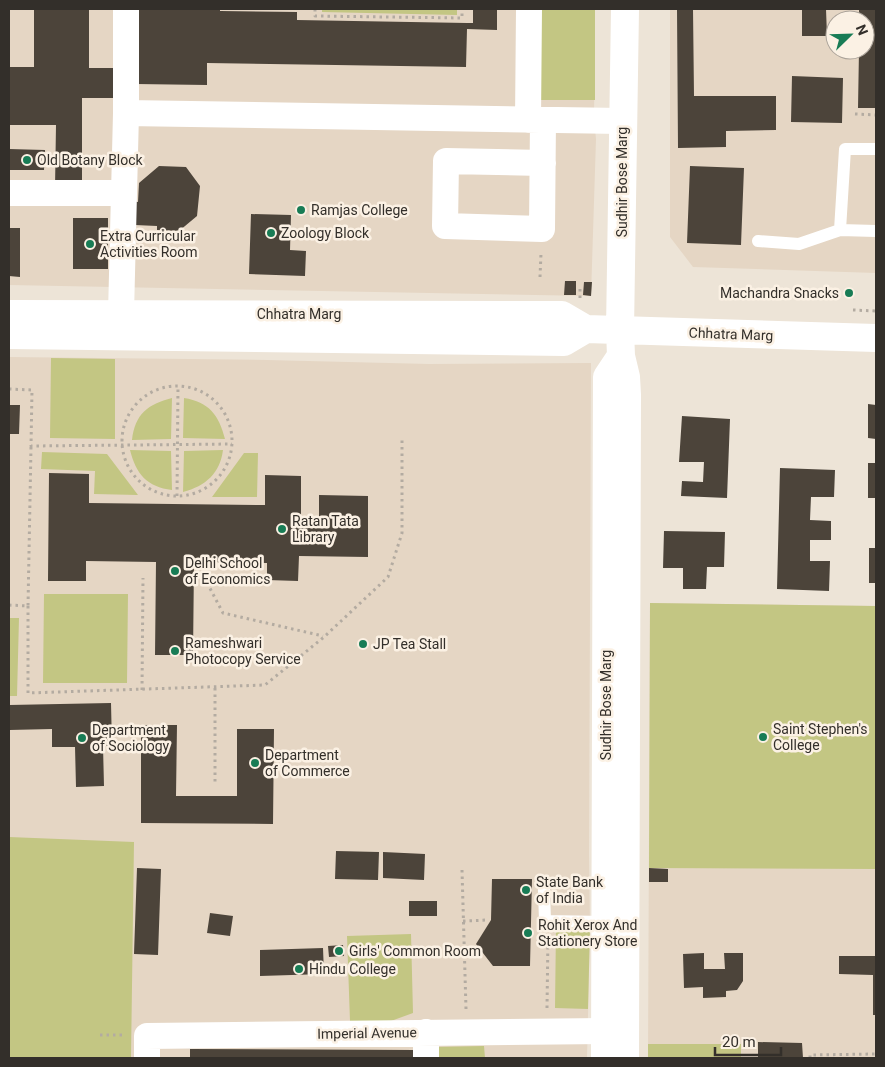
<svg xmlns="http://www.w3.org/2000/svg" width="885" height="1067" font-family="Roboto,sans-serif">
<rect width="100%" height="100%" fill="#ede4d7"/>
<!-- built -->
<path fill="#e5d6c4" fill-rule="evenodd" d="M9 9H595L594 120 596 139 591 296 9 285Z
M670 9H876V273L693 267 670 237ZM835 20H865V50H835Z
M9 357 267 360 429 364 591 363 589 855 590 928 587 1058H9Z
M650 603 876 606V1058H648Z"/>
<!-- green -->
<path fill="#c3c683" d="M322 9H457V15L322 12Z
M540 9H595V100H539Z
M51 358 115 359V439L50 438Z
M172 398 171 439 132 440C135 414 148 404 172 398Z
M184 398C209 402 219 415 225 439L183 438Z
M130 450 171 451 172 490C147 487 136 474 130 450Z
M223 450C220 473 206 486 183 492L184 451Z
M42 452 107 454 138 495 94 494 95 471 41 469Z
M244 453H258L257 497H212Z
M44 594H128L127 683H43Z
M650 603 876 606V869L649 868Z
M9 618H19L17 696H9Z
M9 837 134 842 131 1058H9Z
M556 927 590 928 588 1009 555 1008Z
M411 934 413 1013 391 1021H350L347 936Z
M648 1044H741V1058H648Z
M484 1046 485 1058H436V1047Z"/>
<!-- building -->
<path fill="#4c443a" d="M34 9H89V68H116V98H82V188H55L56 125H9V67H34Z
M137 9H220V11L297 12V20L467 23H473V9H497V30L467 29 466 67 207 63V85L136 84Z
M677 9H693L694 96H776V130L726 131V147L678 148Z
M802 9H826L827 36H802Z
M859 9H876V108H858L859 50H865V20H859Z
M792 76 843 78 842 123 791 122Z
M9 149 45 150 44 170H9Z
M159 166 186 167 200 186 197 216 179 231 157 230V226L135 225 131 201 138 202 139 183Z
M690 166 744 168 741 245 687 243Z
M251 214 291 215 290 250 306 251 305 276 249 274Z
M73 218H108V269H73Z
M9 228H20V277L9 276Z
M565 281H576V295H564Z
M584 282H592L591 296 583 295Z
M868 404 876 405V439L868 438Z
M9 405H20L19 434H9Z
M682 416 730 419 727 498 681 496 682 481 703 482 704 462H679Z
M868 463H876V498H868Z
M780 468 835 470 834 497H811L810 520 831 521V540H810V561H830L829 591 777 589Z
M49 473 89 474V503L265 505V475L301 476V528H319V495L368 496V557L299 556 298 581 267 580V563L194 562 193 655H155L156 562 86 561V581H48Z
M664 531 725 532 724 567H707L706 589H683V568H663Z
M869 548H876V583H869Z
M111 703 112 746H103L104 786 76 787 75 747H52V729L9 730V705Z
M141 725H177L176 796H237V729H274L273 824 141 823Z
M336 851 379 852 378 880 335 879Z
M383 852 425 854 424 880 383 878Z
M137 868 161 869 158 955 134 954Z
M649 868 668 869V882H649Z
M492 879H532L530 966H493L476 944 491 920Z
M409 901H437V916H409Z
M210 913 233 916 230 936 207 933Z
M343 945 344 956 329 957 328 946Z
M323 948 324 974 260 976V950Z
M704 953V969H725L724 953H743V981L737 990 726 991V997L703 998V987L684 988 683 954Z
M839 956H876V1015H873V975L839 974Z
M758 1042 802 1043 803 1058H758Z
M190 1049 415 1050V1058H190Z"/>
<g fill="none" stroke-linecap="round" stroke-linejoin="round">
<!-- path -->
<path stroke="#b3aba1" stroke-width="3" stroke-dasharray="2.5 4" stroke-linecap="butt" d="M315 9V16L462 18V9
M855 114 876 115
M540 277 541 253
M580 298V286
M853 310 876 311
M122 441a55 55 0 1 1 110 0a55 55 0 1 1-110 0Z
M9 389 32 390 31 446 232 444
M177 496 178 386
M204 577 223 613 323 636
M9 605 28 606 31 446
M28 606V693L265 685 324 637 388 577 402 533V437
M215 688V785
M142 690 143 578
M462 870 466 1009
M463 921 488 920
M547 1008 548 936
M100 1035H124
M810 1058V1055L876 1054"/>
<!-- service -->
<path stroke="#fff" stroke-width="12" d="M840 230 845 149H876
M758 241 799 244 840 230 876 231
M544 890 545 921 606 922"/>
<!-- minor -->
<path stroke="#fff" stroke-width="26" d="M126 113 622 121
M528 120 529 9
M543 163 446 161 445 226 542 229 543 120
M9 193H124
M121 314 126 113V9
M147 1058V1036L605 1031
M426 1058V1032"/>
<!-- tertiary -->
<path stroke="#fff" stroke-width="28" d="M9 314 562 315 586 329 876 338
M9 335 564 342 586 329
M605 1058 607 377 621 356
M625 1058 627 395 626 377 621 356 620 330 625 9"/>
</g>
<!-- markers -->
<g fill="#187c55" stroke="#fbf1e4" stroke-width="2">
<circle cx="27" cy="160" r="5"/>
<circle cx="301" cy="210" r="5"/>
<circle cx="271" cy="233" r="5"/>
<circle cx="90" cy="244" r="5"/>
<circle cx="849" cy="293" r="5"/>
<circle cx="282" cy="529" r="5"/>
<circle cx="175" cy="571" r="5"/>
<circle cx="363" cy="644" r="5"/>
<circle cx="175" cy="651" r="5"/>
<circle cx="763" cy="737" r="5"/>
<circle cx="82" cy="738" r="5"/>
<circle cx="255" cy="763" r="5"/>
<circle cx="526" cy="890" r="5"/>
<circle cx="528" cy="933" r="5"/>
<circle cx="339" cy="951" r="5"/>
<circle cx="299" cy="969" r="5"/>
</g>
<g text-anchor="middle" dominant-baseline="central" stroke-width="5" stroke-linejoin="round" paint-order="stroke">
<!-- poi labels -->
<g font-size="14" fill="#332f2a" stroke="#fbf1e4" text-anchor="start">
<text x="37" y="160">Old Botany Block</text>
<text x="311" y="210">Ramjas College</text>
<text x="281" y="233">Zoology Block</text>
<text x="100" y="236">Extra Curricular<tspan x="100" dy="16">Activities Room</tspan></text>
<text x="839" y="293" text-anchor="end">Machandra Snacks</text>
<text x="292" y="521">Ratan Tata<tspan x="292" dy="16">Library</tspan></text>
<text x="185" y="563">Delhi School<tspan x="185" dy="16">of Economics</tspan></text>
<text x="185" y="643">Rameshwari<tspan x="185" dy="16">Photocopy Service</tspan></text>
<text x="373" y="644">JP Tea Stall</text>
<text x="773" y="729">Saint Stephen's<tspan x="773" dy="16">College</tspan></text>
<text x="92" y="730">Department<tspan x="92" dy="16">of Sociology</tspan></text>
<text x="265" y="755">Department<tspan x="265" dy="16">of Commerce</tspan></text>
<text x="536" y="882">State Bank<tspan x="536" dy="16">of India</tspan></text>
<text x="538" y="925">Rohit Xerox And<tspan x="538" dy="16">Stationery Store</tspan></text>
<text x="349" y="951">Girls' Common Room</text>
<text x="309" y="969">Hindu College</text>
</g>
<!-- street labels -->
<g font-size="14" fill="#332f2a" stroke="#fbf1e4">
<text transform="translate(622 182) rotate(-90)">Sudhir Bose Marg</text>
<text x="299" y="314">Chhatra Marg</text>
<text transform="translate(731 334) rotate(2)">Chhatra Marg</text>
<text transform="translate(606 705) rotate(-90)">Sudhir Bose Marg</text>
<text transform="translate(367 1033) rotate(-1)">Imperial Avenue</text>
</g>
</g>
<!-- border -->
<rect width="885" height="1067" fill="none" stroke="#332f2a" stroke-width="20"/>
<!-- north arrow -->
<g transform="translate(850 35) rotate(67)"><circle r="24" fill="#fbf1e4" stroke="#aba39a"/>
<path d="M0-4L9 19L0 12L-9 19Z" fill="#187c55"/>
<text y="-8" font-size="14" font-weight="bold" text-anchor="middle" fill="#332f2a">N</text>
</g>
<!-- scale -->
<path d="M715 1047v8h66v-8" fill="none" stroke="#332f2a" stroke-width="2.5"/>
<text x="722" y="1047" font-size="15" fill="#332f2a" stroke="#fbf1e4" stroke-width="4" paint-order="stroke">20 m</text>
</svg>
